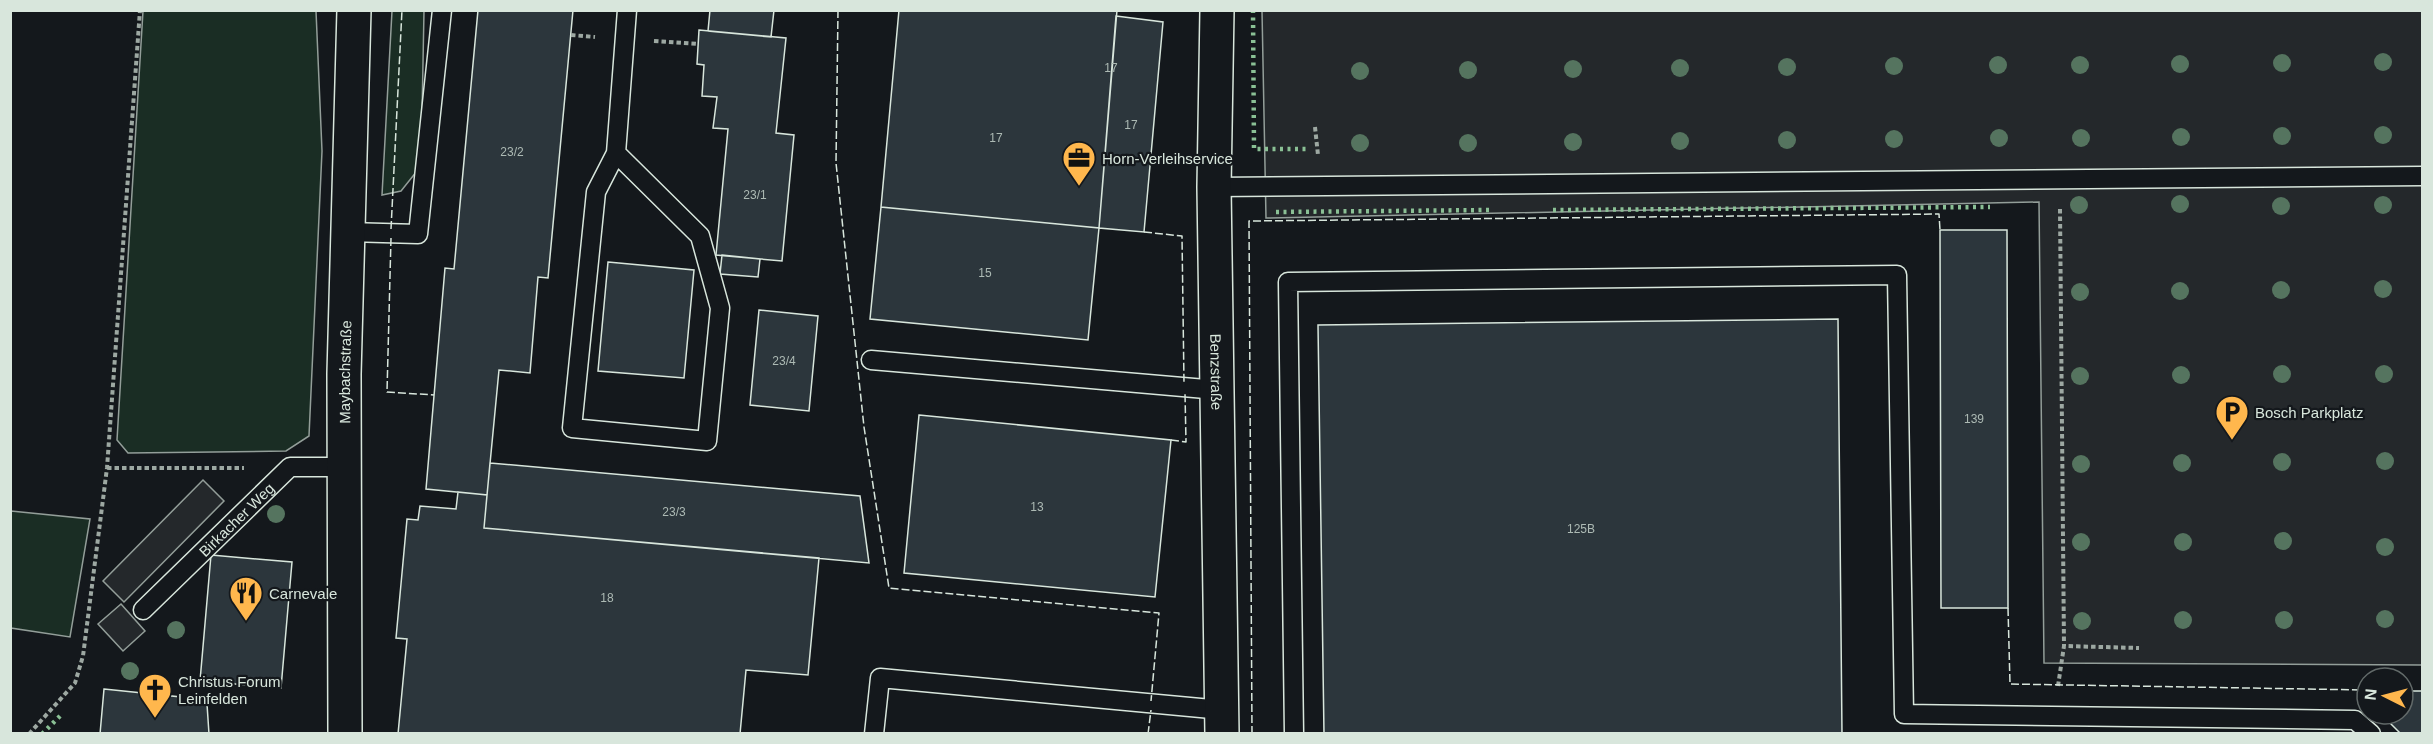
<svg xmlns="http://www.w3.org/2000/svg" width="2433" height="744" font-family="Arial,sans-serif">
<rect width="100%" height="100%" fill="#14181c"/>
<!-- green -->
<path fill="#1a2d24" stroke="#939e99" stroke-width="1.5" d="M143 11H316L322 151 309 436 286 451 128 453 117 440Z
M392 11H424L421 166 401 191 382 195Z
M11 511 90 519 70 637 11 628Z"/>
<!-- parking -->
<path fill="#24282b" stroke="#939e99" stroke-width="1.5" d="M1262 11H2422V665L2044 663 2039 202 1266 218Z
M203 480 224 501 124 602 103 581Z
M121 604 145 631 123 651 98 624Z"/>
<!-- building -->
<path fill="#2c363c" stroke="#d8e6dc" stroke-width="1.5" d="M478 10H573L548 278 538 277 530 373 499 370 487 495 426 489 445 268 454 269Z
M710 10H774L771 37 708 31Z
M899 10H1117L1099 228 881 207Z
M1116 16 1163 22 1144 232 1099 228Z
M699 30 786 38 776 133 794 135 782 261 716 255 728 129 713 128 717 97 702 96 704 65 697 64Z
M881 207 1099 228 1088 340 870 319Z
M1940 230H2007L2008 608H1941Z
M722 255 760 259 758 277 720 274Z
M608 262 694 270 684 378 598 371Z
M759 310 818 316 809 411 750 405Z
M1838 319 1842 734H1324L1318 325Z
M919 415 1171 440 1155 597 904 573Z
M490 463 860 496 869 563 484 528Z
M458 492 487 495 484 528 819 558 808 675 746 670 740 734H398L407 639 396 638 407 519 418 520 420 506 456 509Z
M211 555 292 562 281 688 200 681Z
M104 689 181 697V702L207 704 209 734H100Z
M2403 691H2422V734H2401L2381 714H2403Z"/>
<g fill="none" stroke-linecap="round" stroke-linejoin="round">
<!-- service casing -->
<g stroke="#d8e6dc" stroke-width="21">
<g id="service">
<path d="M616 153 700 236 720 308 707 441 572 428 596 192 616 153 627 10"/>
<path d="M1214 187 2422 176"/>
<path d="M348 232 418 234 442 10"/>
<path d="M871 360 1217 390"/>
<path id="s1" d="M143 610 290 467H345"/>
<path d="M874 734 880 678 1222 710"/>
<path d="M1294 734 1288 282 1897 275 1904 714 2355 720 2371 734"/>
</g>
</g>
<!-- minor casing -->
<g stroke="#d8e6dc" stroke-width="36">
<g id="minor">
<path id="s2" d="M1217 10 1214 187 1222 734"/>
</g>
</g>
<!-- secondary casing -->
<g stroke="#d8e6dc" stroke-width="36">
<g id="secondary">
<path id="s3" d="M345 734 344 374 354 10"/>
</g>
</g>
<!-- path -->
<path stroke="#9da8a2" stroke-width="4" stroke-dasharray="4.5 3" stroke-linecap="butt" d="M571 35 595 37
M654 41 698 44
M1315 127 1318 155
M2060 209 2064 646
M107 468H244
M2058 686 2064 646 2139 648
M29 734 75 683 83 656 107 468 140 10"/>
<!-- service -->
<use href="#service" stroke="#14181c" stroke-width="18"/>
<!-- minor -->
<use href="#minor" stroke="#14181c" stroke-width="33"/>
<!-- secondary -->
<use href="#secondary" stroke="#14181c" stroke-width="33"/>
<!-- hedge -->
<path stroke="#8ac095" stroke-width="4.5" stroke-dasharray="3 4.5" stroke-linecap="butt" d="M1253 10 1254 149H1308
M1553 210 1990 207
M1276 212 1490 210
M42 734 63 713"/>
<!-- fence -->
<path stroke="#d8e6dc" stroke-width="1.5" stroke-dasharray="8 3" stroke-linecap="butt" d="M838 10 836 163 864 427 889 588 1159 613 1151 701
M391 229 402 10
M1144 232 1182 236 1184 384
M391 238 387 392 434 395
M1171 440 1186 442 1185 393
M2008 608 2010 684 2367 690
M1148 734 1151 710
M1252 734 1249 221 1939 214 1940 230"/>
</g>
<!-- trees -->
<g fill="#55745f">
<circle cx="2383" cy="62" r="9"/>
<circle cx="2282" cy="63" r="9"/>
<circle cx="2180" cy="64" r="9"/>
<circle cx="1998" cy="65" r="9"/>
<circle cx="2080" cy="65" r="9"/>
<circle cx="1894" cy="66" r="9"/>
<circle cx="1787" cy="67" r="9"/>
<circle cx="1680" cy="68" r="9"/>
<circle cx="1573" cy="69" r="9"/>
<circle cx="1468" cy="70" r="9"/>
<circle cx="1360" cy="71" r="9"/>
<circle cx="2383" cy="135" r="9"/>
<circle cx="2282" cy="136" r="9"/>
<circle cx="2181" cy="137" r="9"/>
<circle cx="1999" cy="138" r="9"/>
<circle cx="2081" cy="138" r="9"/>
<circle cx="1894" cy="139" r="9"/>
<circle cx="1787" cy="140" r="9"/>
<circle cx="1680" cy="141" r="9"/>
<circle cx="1573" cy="142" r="9"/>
<circle cx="1360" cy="143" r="9"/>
<circle cx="1468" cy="143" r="9"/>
<circle cx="2180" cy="204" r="9"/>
<circle cx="2079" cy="205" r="9"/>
<circle cx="2383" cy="205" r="9"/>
<circle cx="2281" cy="206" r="9"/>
<circle cx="2383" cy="289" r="9"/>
<circle cx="2281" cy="290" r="9"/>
<circle cx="2180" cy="291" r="9"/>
<circle cx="2080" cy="292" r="9"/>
<circle cx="2282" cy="374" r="9"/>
<circle cx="2384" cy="374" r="9"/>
<circle cx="2181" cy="375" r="9"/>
<circle cx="2080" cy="376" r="9"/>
<circle cx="2385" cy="461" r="9"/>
<circle cx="2282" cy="462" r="9"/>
<circle cx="2182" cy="463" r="9"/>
<circle cx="2081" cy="464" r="9"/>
<circle cx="276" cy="514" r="9"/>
<circle cx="2283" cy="541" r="9"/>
<circle cx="2081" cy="542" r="9"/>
<circle cx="2183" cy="542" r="9"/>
<circle cx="2385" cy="547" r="9"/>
<circle cx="2385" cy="619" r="9"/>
<circle cx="2183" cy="620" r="9"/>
<circle cx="2284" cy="620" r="9"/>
<circle cx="2082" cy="621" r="9"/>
<circle cx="176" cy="630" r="9"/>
<circle cx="130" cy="671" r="9"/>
</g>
<!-- icons -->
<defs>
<g id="office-pin" transform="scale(1.725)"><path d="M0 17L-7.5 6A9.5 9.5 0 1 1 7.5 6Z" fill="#ffb74d" stroke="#14181c"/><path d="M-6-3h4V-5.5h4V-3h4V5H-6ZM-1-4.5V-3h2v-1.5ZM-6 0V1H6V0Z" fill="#111"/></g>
<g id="parking-pin" transform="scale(1.725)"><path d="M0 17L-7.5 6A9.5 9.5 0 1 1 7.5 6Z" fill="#ffb74d" stroke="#14181c"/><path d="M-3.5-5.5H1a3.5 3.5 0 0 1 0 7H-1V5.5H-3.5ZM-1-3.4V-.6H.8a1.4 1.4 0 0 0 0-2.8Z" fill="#111"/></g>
<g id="restaurant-pin" transform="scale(1.725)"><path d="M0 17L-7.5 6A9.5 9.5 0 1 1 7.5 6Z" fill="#ffb74d" stroke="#14181c"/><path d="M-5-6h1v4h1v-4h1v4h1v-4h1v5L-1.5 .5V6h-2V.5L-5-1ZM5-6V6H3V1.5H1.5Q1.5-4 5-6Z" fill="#111"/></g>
<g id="church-pin" transform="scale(1.725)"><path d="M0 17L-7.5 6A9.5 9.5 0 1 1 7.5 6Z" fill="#ffb74d" stroke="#14181c"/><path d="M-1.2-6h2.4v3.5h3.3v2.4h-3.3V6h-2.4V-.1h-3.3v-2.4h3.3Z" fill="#111"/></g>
</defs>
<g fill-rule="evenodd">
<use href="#office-pin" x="1079" y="158"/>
<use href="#parking-pin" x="2232" y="412"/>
<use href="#restaurant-pin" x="246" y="593"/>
<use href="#church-pin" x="155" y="690"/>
</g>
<g text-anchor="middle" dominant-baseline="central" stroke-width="4.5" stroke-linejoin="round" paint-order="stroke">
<!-- number labels -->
<g font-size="12" fill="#adbab4">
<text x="1111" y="68">17</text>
<text x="1131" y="125">17</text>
<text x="996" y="138">17</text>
<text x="512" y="152">23/2</text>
<text x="755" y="195">23/1</text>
<text x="985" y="273">15</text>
<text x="784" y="361">23/4</text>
<text x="1974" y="419">139</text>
<text x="1037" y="507">13</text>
<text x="674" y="512">23/3</text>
<text x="1581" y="529">125B</text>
<text x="607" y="598">18</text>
</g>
<!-- poi labels -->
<g font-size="15" fill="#d8e6dc" stroke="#14181c" text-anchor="start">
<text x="1102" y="158">Horn-Verleihservice</text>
<text x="2255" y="412">Bosch Parkplatz</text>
<text x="269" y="593">Carnevale</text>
<text x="178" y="681">Christus Forum<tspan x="178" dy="17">Leinfelden</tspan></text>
</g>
<!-- street labels -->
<g font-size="15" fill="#d8e6dc" stroke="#14181c">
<text stroke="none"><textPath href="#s3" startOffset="362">Maybachstraße</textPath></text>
<text stroke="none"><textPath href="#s2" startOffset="362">Benzstraße</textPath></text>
<text stroke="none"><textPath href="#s1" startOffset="130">Birkacher Weg</textPath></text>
</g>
</g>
<!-- border -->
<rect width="2433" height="744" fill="none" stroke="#d8e6dc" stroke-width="24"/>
<!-- north arrow -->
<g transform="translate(2385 696) rotate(276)"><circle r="28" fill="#14181c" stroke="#626a69" stroke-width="1.5"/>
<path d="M0-4.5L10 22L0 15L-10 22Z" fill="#ffb74d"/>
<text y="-9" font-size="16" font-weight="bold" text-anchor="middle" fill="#d8e6dc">N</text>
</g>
</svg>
